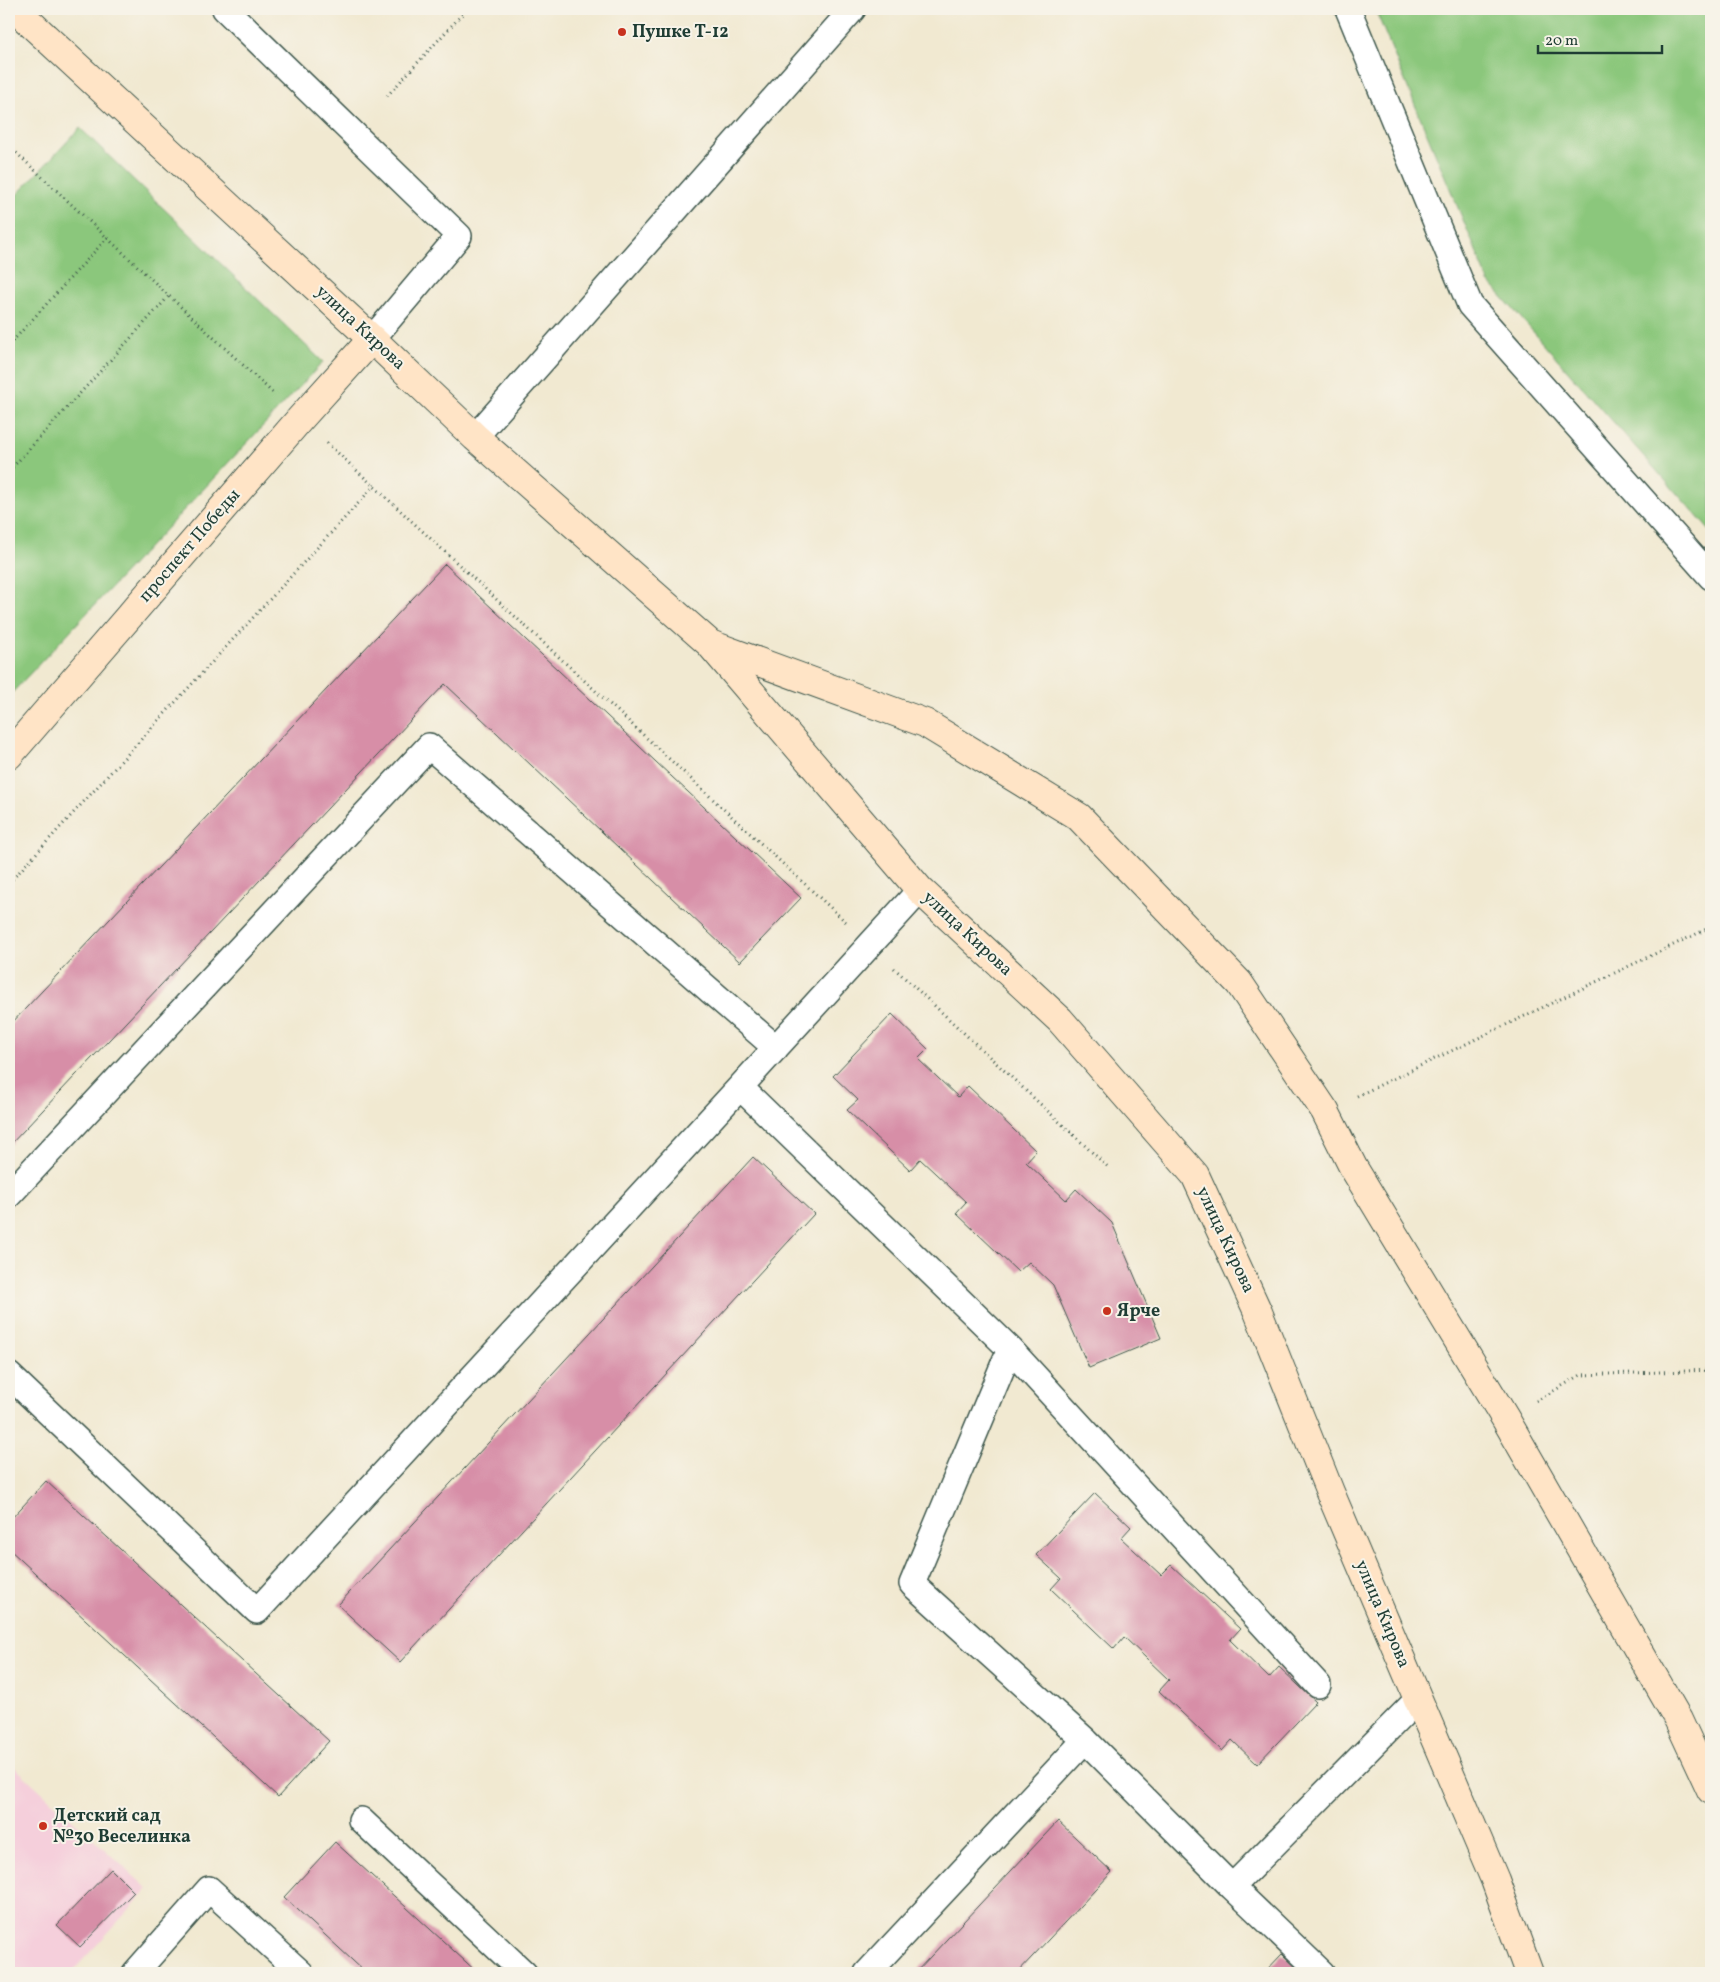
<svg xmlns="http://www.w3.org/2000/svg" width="1720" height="1982" font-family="Vollkorn,serif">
<rect width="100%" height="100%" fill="#f7f3e8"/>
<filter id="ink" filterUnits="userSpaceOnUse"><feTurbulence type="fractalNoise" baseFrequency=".02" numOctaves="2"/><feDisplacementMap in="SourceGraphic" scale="10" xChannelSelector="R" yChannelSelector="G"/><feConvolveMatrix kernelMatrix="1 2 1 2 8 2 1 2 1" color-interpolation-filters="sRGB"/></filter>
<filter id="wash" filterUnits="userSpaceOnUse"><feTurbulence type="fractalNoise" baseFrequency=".0096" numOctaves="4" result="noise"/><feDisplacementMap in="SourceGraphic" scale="20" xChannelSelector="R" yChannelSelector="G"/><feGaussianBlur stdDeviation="1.12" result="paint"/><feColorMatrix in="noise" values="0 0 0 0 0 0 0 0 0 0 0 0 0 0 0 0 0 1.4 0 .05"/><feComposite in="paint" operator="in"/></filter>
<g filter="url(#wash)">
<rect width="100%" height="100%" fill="#f1e9d1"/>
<!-- built -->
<path fill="#f5cfdb" d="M9 1762 148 1889 71 1973H9Z"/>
<!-- green -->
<path fill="#8bc77c" stroke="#558258" d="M1375 9H1711V532L1489 282Z
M80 128 323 362 9 696V203Z"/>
<g id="blocks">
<!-- building -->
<path fill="#d78ea7" d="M445 564 801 898 740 962 445 684 9 1146V1026Z
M892 1014 928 1049 918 1059 958 1097 968 1086 1036 1151 1026 1162 1066 1200 1076 1189 1112 1223 1161 1338 1089 1368 1053 1285 1029 1262 1018 1272 956 1213 966 1202 920 1159 910 1170 847 1110 858 1100 833 1076Z
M753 1157 814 1214 400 1662 338 1605Z
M46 1481 329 1741 278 1797 9 1549V1521Z
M1095 1493 1131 1527 1121 1538 1161 1575 1171 1565 1240 1629 1230 1640 1269 1678 1279 1667 1316 1702 1257 1764 1232 1740 1222 1751 1159 1691 1169 1680 1124 1637 1114 1649 1051 1589 1061 1578 1036 1555Z
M1058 1821 1112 1872 1017 1973H915Z
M335 1842 478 1973H366L284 1897Z
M111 1869 134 1892 80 1947 57 1925Z
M1282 1954 1302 1973H1264Z"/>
</g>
</g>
<g filter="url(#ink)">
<use href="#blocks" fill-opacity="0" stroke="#3e574c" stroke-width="1"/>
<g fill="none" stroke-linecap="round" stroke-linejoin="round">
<!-- lane casing -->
<g stroke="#3e574c" stroke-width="28">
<path id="lane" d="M225 9 459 236 372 339
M1348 9 1470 305 1711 577
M475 437 853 9
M920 890 740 1087 1010 1349 912 1584 1085 1740 1232 1887 1418 1699
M9 1195 429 746 776 1048
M1010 1349 1318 1685
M9 1375 257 1611 740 1087
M361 1820 524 1973
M1232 1887 1322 1973
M135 1973 209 1889 301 1973
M867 1973 1085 1740"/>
</g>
<!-- secondary casing -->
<g stroke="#3e574c" stroke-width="30">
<path id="secondary" d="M15 9 372 339 475 437 709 643 920 890 1060 1020 1195 1175 1258 1312 1330 1492 1495 1880 1529 1973
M710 644 925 723 1079 817 1239 983 1325 1111 1353 1167 1505 1418 1678 1719 1711 1790
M9 755 300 419 372 339"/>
</g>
<!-- path -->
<path stroke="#3e574c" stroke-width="3" stroke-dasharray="1 4" stroke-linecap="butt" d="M387 96 467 9
M9 146 275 395
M9 345 108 237
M327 443 846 922
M9 471 170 295
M9 883 375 485
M894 968 1109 1168
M1357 1096 1711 927
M1536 1401 1581 1375 1711 1370"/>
<!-- lane -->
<use href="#lane" stroke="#fff" stroke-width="25"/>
<!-- secondary -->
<use href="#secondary" stroke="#ffe4c6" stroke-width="28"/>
</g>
</g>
<!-- markers -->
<g fill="#c8321e" stroke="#f7f3e8" stroke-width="2">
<circle cx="622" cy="32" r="5"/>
<circle cx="1107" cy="1311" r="5"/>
<circle cx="43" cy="1826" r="5"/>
</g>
<g text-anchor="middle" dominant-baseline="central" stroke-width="4" stroke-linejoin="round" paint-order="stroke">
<!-- poi labels -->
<g font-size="18" font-weight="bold" fill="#1f3d34" stroke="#f7f3e8" text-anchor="start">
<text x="632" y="32">Пушке Т-12</text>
<text x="1117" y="1311">Ярче</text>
<text x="53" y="1816">Детский сад<tspan x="53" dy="21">№30 Веселинка</tspan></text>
</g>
<!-- street labels -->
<g font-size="18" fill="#1f3d34" stroke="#f7f3e8">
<text transform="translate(360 328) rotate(43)">улица Кирова</text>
<text transform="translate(190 546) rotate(-49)">проспект Победы</text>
<text transform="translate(967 934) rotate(43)">улица Кирова</text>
<text transform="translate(1225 1240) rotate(65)">улица Кирова</text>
<text transform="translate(1382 1614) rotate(67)">улица Кирова</text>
</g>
</g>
<!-- margin -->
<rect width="1720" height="1982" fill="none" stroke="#f7f3e8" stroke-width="30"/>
<!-- scale -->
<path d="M1538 45v8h124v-8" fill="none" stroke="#1f3d34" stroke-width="2.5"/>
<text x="1545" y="45" font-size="15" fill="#1f3d34" stroke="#f7f3e8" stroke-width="4" paint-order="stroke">20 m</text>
</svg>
